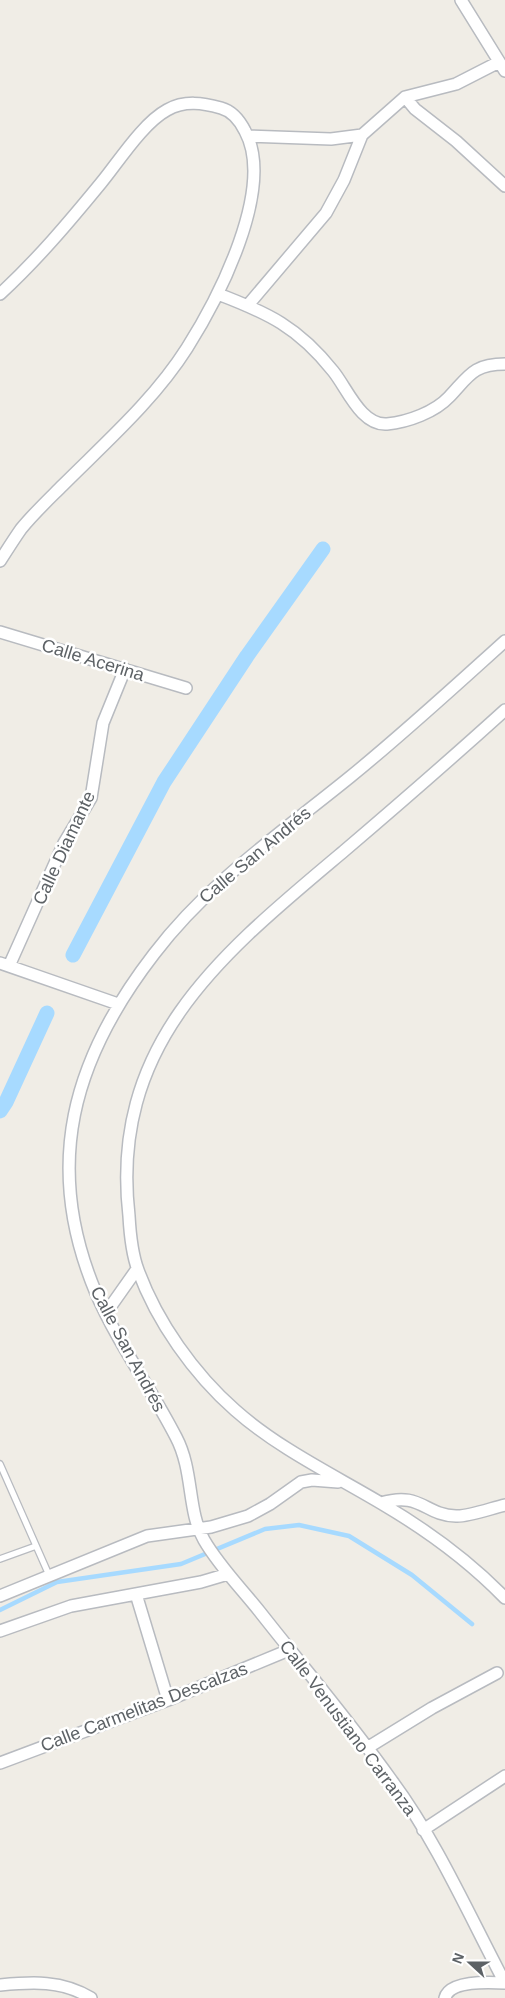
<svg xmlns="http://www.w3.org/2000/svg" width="505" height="1998" font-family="Helvetica,sans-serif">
<rect width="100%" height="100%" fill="#f0ede6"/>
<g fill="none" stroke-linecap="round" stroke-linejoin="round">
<!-- stream -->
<path stroke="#a7daff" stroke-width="4.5" d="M0 1610 57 1582 181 1564 265 1529 299 1525 349 1536 412 1575 472 1624"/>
<!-- canal -->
<path stroke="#a7daff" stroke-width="15" d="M73 955 164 782 247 656 323 549
M0 1111 6 1102 47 1013"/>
<!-- lane casing -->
<g stroke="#b8bbc0" stroke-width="8">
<path id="lane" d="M0 1464 49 1575
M0 1559 36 1546"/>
</g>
<!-- street casing -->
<g stroke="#b8bbc0" stroke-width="14">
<path id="street" d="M461 0 505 71
M405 97 415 109 456 141 505 186
M248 136 331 139 362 135
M0 294C37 260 69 222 101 183 119 161 143 123 167 110 185 100 203 103 221 108 232 111 240 121 245 131 276 188 218 299 187 348 154 400 106 442 63 485 49 499 34 513 21 529 14 539 7 550 0 561
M218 294C268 313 298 327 333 371 347 388 361 426 387 424 408 422 435 412 449 397 469 376 473 364 505 364
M248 305 326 213 344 180 362 135 405 97 456 84 499 62
M0 632 186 688
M505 641C454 687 403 734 350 777 281 833 208 883 154 954 73 1059 42 1165 96 1293 118 1344 151 1388 176 1437 194 1471 187 1511 204 1540 219 1566 241 1588 260 1612 304 1668 351 1723 392 1781 436 1840 470 1917 505 1983
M505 710C452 758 398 805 344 851 224 952 109 1042 129 1216 130 1234 132 1254 138 1270 157 1322 194 1374 235 1410 279 1449 334 1475 384 1505 428 1531 469 1561 505 1598
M0 963 118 1004
M9 966 64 843 91 798 103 723 125 669
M106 1313 137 1269
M381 1503C421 1491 424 1515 456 1516 467 1517 492 1508 505 1505
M136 1594 168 1700
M0 1596 147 1536 211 1527 248 1516 270 1504 301 1482 312 1480 338 1482
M0 1631 71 1606 201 1582 228 1574
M367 1748 432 1708 497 1673
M0 1763 168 1700 289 1650
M423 1830 505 1776
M0 1985C32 1982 62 1980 91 1998
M445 1998C449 1980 490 1982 505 1983"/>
</g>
<!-- lane -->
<use href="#lane" stroke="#fff" stroke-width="5.5"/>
<!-- street -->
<use href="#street" stroke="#fff" stroke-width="11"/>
</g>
<g text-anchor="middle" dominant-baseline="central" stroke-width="5" stroke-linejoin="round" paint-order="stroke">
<!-- street labels -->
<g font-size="18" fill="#5d6266" stroke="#fff">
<text transform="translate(93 660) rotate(17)">Calle Acerina</text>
<text transform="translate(64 848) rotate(-65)">Calle Diamante</text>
<text transform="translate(255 855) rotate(-40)">Calle San Andrés</text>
<text transform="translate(128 1349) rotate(62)">Calle San Andrés</text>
<text transform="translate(144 1707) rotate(-21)">Calle Carmelitas Descalzas</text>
<text transform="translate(348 1728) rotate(53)">Calle Venustiano Carranza</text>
</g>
</g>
<!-- north arrow -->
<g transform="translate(470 1963) rotate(291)" stroke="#ffffff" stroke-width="4" paint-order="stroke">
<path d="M0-4L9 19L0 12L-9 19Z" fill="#5d6266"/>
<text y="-8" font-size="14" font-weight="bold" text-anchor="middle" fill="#5d6266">N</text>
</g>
</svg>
